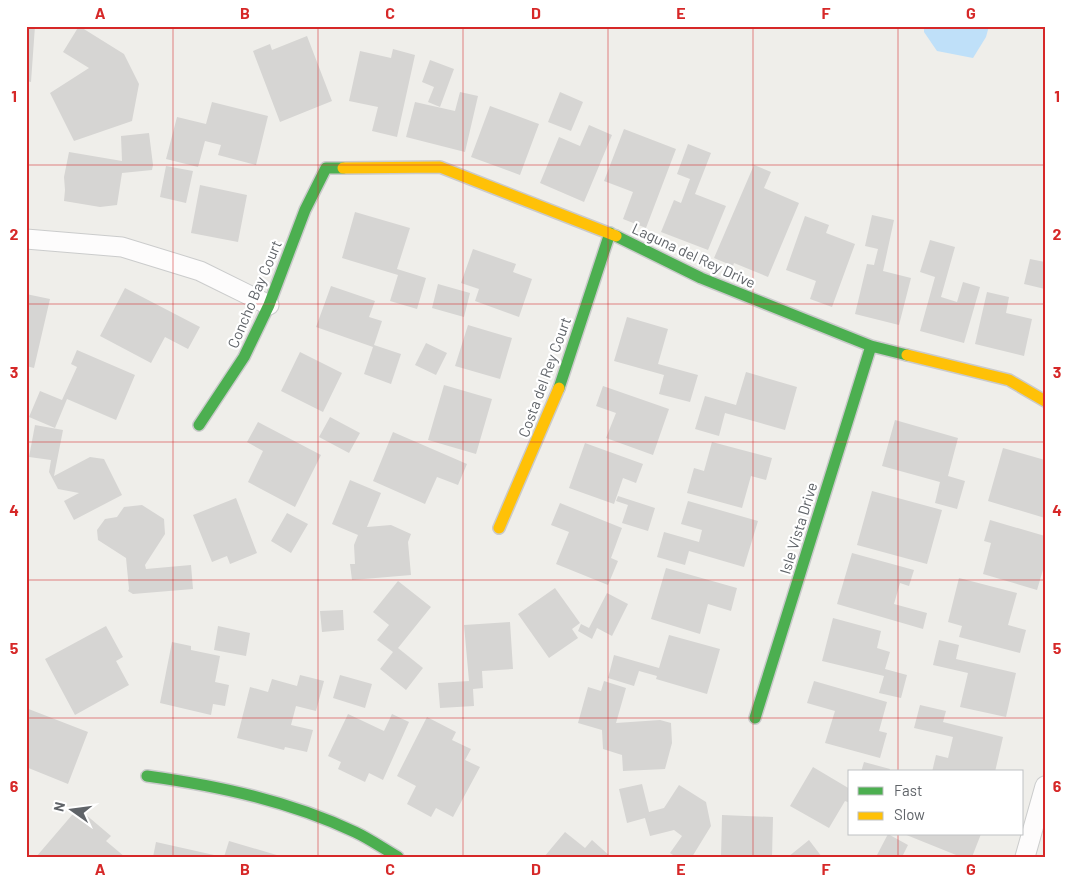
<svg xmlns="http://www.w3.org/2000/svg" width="1071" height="883" font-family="Barlow,sans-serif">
<rect width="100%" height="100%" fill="#efeeea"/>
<!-- water -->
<path fill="#bfe0f9" d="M924 26H989L986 37 973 58 937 51 924 32Z"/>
<!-- building -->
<path fill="#d6d5d3" d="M26 26H35L31 82 26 81Z
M79 26 124 54 139 84 132 121 74 141 50 93 89 68 63 52Z
M307 36 332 101 280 122 253 51 270 44 272 50Z
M393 49 415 55 397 137 372 131 378 107 349 101 360 51 391 58Z
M430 60 454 69 440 107 428 102 434 87 422 82Z
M460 92 478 96 465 152 406 137 415 102 455 111Z
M560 92 583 102 571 131 548 122Z
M212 102 268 116 256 165 218 155 221 145 205 141 198 167 166 159 177 117 206 124Z
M490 106 539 124 520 175 471 157Z
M589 125 612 135 584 202 540 183 559 137 580 146Z
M624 129 676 149 646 228 623 219 633 192 604 181Z
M149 133 153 165 152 170 122 173 117 205 100 207 64 201 65 190 64 177 69 152 122 161 121 136Z
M688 144 711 153 695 194 726 206 708 250 661 232 674 200 681 203 690 179 677 174Z
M754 165 771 172 764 188 799 203 768 277 734 263 733 266 714 258Z
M166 166 193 171 186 203 160 197Z
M200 185 247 195 238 242 191 233Z
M355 212 410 228 397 269 426 278 417 309 390 301 398 275 342 258Z
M872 215 894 220 883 271 911 278 899 325 855 314 867 264 874 265 878 249 865 246Z
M805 216 829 225 826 233 855 244 832 307 810 299 816 281 786 270Z
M930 240 955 247 941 297 957 302 963 282 980 287 964 343 920 331 935 277 920 272Z
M473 249 516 264 513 272 532 279 519 317 475 301 479 289 461 283Z
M1030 259 1045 262V289L1024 284Z
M438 284 470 293 464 317 432 308Z
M331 286 375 301 369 317 382 321 374 345 401 354 391 384 364 374 373 347 316 327Z
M125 288 200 327 188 349 165 337 151 363 100 336Z
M987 292 1009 297 1006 313 1032 319 1024 356 975 344Z
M26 294 50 299 34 368 26 366Z
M627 317 668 329 658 364 698 375 690 402 659 394 664 375 614 361Z
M468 325 512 338 500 379 455 366Z
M426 343 447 353 436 375 415 365Z
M77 350 135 375 116 420 67 399 55 428 29 417 40 391 62 400 77 367 71 364Z
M300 352 342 373 323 412 281 391Z
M746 372 797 387 785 430 725 413 719 436 695 429 705 396 736 405Z
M444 385 492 399 476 454 428 440Z
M603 386 669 409 653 455 606 438 616 413 596 406Z
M330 417 360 433 349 453 319 437Z
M895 420 958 438 948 476 965 481 957 509 935 503 940 482 882 466Z
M258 422 321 455 295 507 248 482 263 451 247 442Z
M35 425 63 430 54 476 90 457 104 459 122 495 74 520 64 501 79 493 58 489 49 472 51 460 29 457Z
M393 432 467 464 458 485 437 477 425 504 373 481Z
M712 442 772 458 766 480 751 476 742 508 687 493 694 468 704 471Z
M585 443 643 464 636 483 623 478 614 504 569 488Z
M1003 448 1045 460V518L988 501Z
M350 480 381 493 367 527 391 525 411 534 408 542 411 575 352 580 350 564H355L354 545 358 535 332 524Z
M872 491 942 510 927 564 857 545Z
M618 496 655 508 648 531 622 523 628 505 616 501Z
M236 498 257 553 230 564 227 556 212 562 193 515Z
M688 501 758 521 744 567 689 551 685 565 657 557 664 532 699 542 702 530 681 524Z
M560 503 622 528 611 558 618 561 608 585 556 564 569 532 551 525Z
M142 505 164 519 165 534 145 565 146 569 191 565 193 589 133 594 128 591 129 589 126 558 98 540 97 530 105 519 117 517 124 507Z
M287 513 308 524 291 553 271 541Z
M990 520 1045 536V563L1037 590 983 574 991 543 984 541Z
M852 553 914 570 909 586 900 583 894 604 927 613 923 629 837 604Z
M666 568 737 588 731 611 708 604 700 634 651 619Z
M959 578 1017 593 1008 625 1026 630 1020 653 959 637 962 626 948 622Z
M398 581 431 607 398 648 423 668 406 690 380 669 393 652 377 640 389 625 373 612Z
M555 588 580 623 572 629 578 638 549 658 518 614Z
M607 593 628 604 612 636 597 628 592 639 578 631 581 624 589 628Z
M343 610 344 630 322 632 320 611Z
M833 618 881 631 877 648 890 652 885 669 907 675 901 698 879 693 884 676 822 661Z
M510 622 513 669 482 671 483 688 473 689 474 706 440 708 438 683 469 681 464 625Z
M106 626 123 657 116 661 129 685 75 715 45 659Z
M218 626 250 633 246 656 214 650Z
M669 635 720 649 707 694 656 679 657 676 639 671 634 686 608 678 614 655 659 668Z
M939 640 959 645 956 659 1016 673 1006 717 960 707 968 673 933 665Z
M172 642 191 646V650L220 656 215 682 229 685 225 706 213 704 211 715 160 703Z
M300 675 324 681 316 711 296 706 291 725 313 730 307 752 285 747 284 750 237 738 250 687 268 692 272 679 297 686Z
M340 675 372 684 365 708 333 698Z
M604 681 626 688 616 723 660 720 671 723 672 743 665 769 623 771 622 755 603 749 602 730 578 723 588 687 601 691Z
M814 681 887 702 879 731 887 733 880 758 825 743 835 711 807 703Z
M920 705 946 711 943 722 1003 737 995 772H932L936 755 948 758 953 737 914 728Z
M26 708 88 732 68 784 26 767Z
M348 714 384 731 392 714 409 722 383 780 369 773 365 782 338 769 341 762 328 756Z
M427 717 456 732 452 740 471 749 465 760 480 767 453 817 436 808 431 817 407 804 416 786 397 776Z
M864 762 890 769 889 772H861Z
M813 767 850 789V803L845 801 829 828 790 806Z
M642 784 649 812 664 808 679 785 706 802 711 826 692 857H676L670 853 682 836 674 830 650 836 645 818 627 823 619 789Z
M78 808 111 836 106 841 125 857H36Z
M722 815 773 817 772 857H721Z
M565 832 585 848 592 840 611 857H544Z
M888 834 908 845 902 857 877 855Z
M904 834H981L972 857H961Z
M809 840 822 857H788Z
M229 841 280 856V857H224Z
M156 842 214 855 213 857H153Z"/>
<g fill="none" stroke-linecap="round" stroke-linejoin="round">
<!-- street casing -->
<g stroke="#cbcccc" stroke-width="21">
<path id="street" d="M26 239 122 247 200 271 269 305
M1025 857 1045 786"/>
</g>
<!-- fast casing -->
<g stroke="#cacacb" stroke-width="14">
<path id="fast" d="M616 236 701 278 871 346 907 355
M559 388 610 233
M199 425 244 357 269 305 305 210 326 168H343
M755 718 871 346
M147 776C219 786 289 801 355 832 370 839 384 849 398 857"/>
</g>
<!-- slow casing -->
<g stroke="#cacacb" stroke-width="14">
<path id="slow" d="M343 168 440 167 616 236
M907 355 1009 380 1045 401
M499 528 559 388"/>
</g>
<!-- street -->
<use href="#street" stroke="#fdfcfc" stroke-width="19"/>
<!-- fast -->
<use href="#fast" stroke="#4caf50" stroke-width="11"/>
<!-- slow -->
<use href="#slow" stroke="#ffc107" stroke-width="11"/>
</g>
<!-- grid -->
<path fill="none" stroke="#d62828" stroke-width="1" stroke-opacity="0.55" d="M173 26V857M318 26V857M463 26V857M608 26V857M753 26V857M898 26V772M26 165H1045M26 304H1045M26 442H1045M26 580H1045M26 718H1045M898 834V857"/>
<g text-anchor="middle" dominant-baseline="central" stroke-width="4.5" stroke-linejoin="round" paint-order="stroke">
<!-- street labels -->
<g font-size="15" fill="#5f6368" stroke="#fff">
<text transform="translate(694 255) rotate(25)">Laguna del Rey Drive</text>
<text transform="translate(254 294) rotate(-67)">Concho Bay Court</text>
<text transform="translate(544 377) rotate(-70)">Costa del Rey Court</text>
<text transform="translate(798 528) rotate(-73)">Isle Vista Drive</text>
</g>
</g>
<!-- border -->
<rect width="1071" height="883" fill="none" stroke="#ffffff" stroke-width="55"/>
<!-- legend -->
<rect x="848" y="770" width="175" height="65" fill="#ffffff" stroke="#bfc1c3"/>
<rect x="858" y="787" width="25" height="8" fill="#4caf50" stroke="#bfc1c3"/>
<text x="894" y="796" font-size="15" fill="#5f6368">Fast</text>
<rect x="858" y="812" width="25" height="8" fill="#ffc107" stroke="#bfc1c3"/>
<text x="894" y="820" font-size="15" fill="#5f6368">Slow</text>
<!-- north arrow -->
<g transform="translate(72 810) rotate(284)" stroke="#ffffff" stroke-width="4" paint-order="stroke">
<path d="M0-4L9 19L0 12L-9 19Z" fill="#5f6368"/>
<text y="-8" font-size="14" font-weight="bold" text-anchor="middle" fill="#5f6368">N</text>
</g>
<rect x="28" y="28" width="1016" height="828" fill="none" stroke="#d62828" stroke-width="2"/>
<g font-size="16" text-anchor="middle" font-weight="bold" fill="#d62828">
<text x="100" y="19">A</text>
<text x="245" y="19">B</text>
<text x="390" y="19">C</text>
<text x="536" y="19">D</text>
<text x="681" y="19">E</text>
<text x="826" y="19">F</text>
<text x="971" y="19">G</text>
<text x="14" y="102">1</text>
<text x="1057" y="102">1</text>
<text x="14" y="240">2</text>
<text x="1057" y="240">2</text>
<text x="14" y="378">3</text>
<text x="1057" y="378">3</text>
<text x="14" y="516">4</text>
<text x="1057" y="516">4</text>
<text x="14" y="654">5</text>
<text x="1057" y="654">5</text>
<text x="14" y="792">6</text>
<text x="1057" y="792">6</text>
<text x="100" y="875">A</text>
<text x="245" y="875">B</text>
<text x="390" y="875">C</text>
<text x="536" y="875">D</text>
<text x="681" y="875">E</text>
<text x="826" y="875">F</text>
<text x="971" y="875">G</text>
</g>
</svg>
